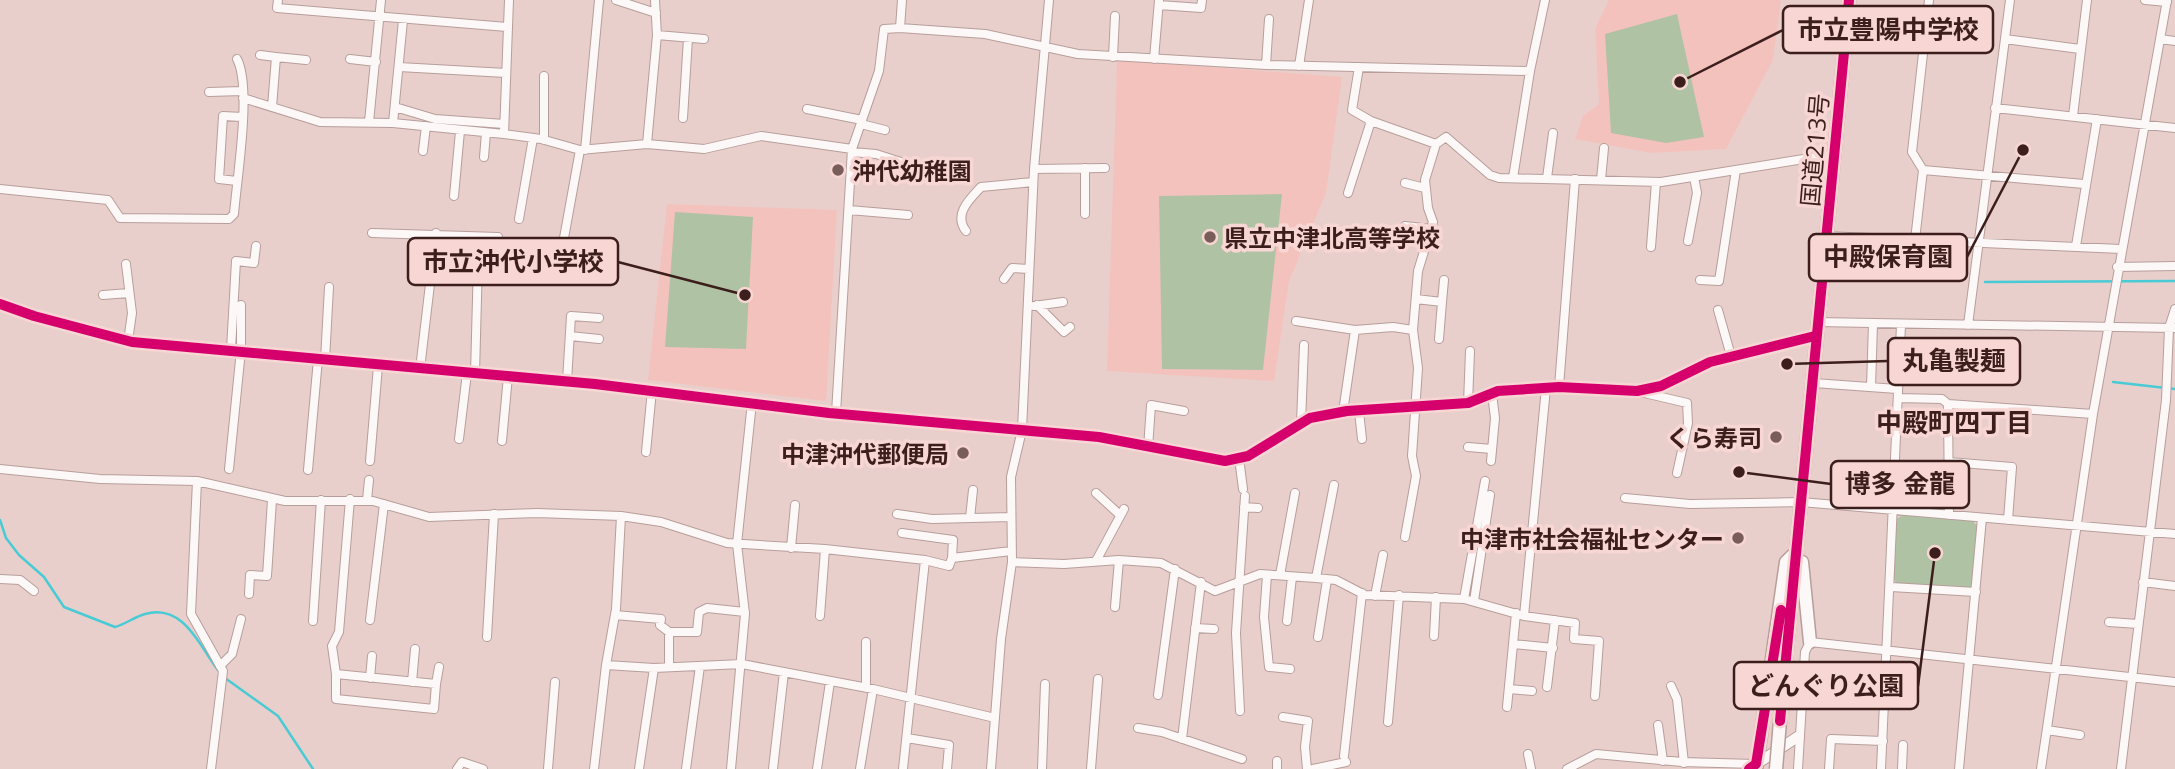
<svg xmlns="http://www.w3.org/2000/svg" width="2175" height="769" font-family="'Open Sans','Noto Sans JP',sans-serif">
<rect width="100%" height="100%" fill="#e9cfcc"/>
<!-- built -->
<path fill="#f4c2bd" d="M1609 0H1781L1773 60 1726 149 1651 153 1575 139 1583 116 1599 104 1595 29Z
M1117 60 1342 77 1326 193 1289 281 1274 381 1107 371Z
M667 204 837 210 826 401 648 380Z"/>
<!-- green -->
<path fill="#b0c2a4" d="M1677 14 1704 137 1666 143 1611 133 1605 34Z
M1282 194 1263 370 1162 369 1159 196Z
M675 212 753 217 746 349 665 347Z
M1903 515 1973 521 1978 527 1974 585 1967 590 1897 584 1893 578 1896 519Z"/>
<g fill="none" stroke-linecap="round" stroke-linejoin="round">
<!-- stream -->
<path stroke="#49cbd5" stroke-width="2.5" d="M1985 282 2175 281
M2113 382 2175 389
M0 520 6 538 19 555 44 577 64 607 115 627C126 624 134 617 145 614 184 603 200 647 218 670
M225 678 278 716 313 769"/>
<!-- minor casing -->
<g stroke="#b79e9b" stroke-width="10">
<path id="minor" d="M278 0 277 8 507 27
M616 0 656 13
M902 0 900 28 985 34 1078 54 1266 65 1530 71
M2145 0 2167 2
M1159 5 1201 8 1202 0
M657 35 704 39
M2005 39 2080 49
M2160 39 2175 41
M260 55 276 57 272 107
M276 57 306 60
M1113 57 1115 16
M350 59 376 62
M1154 59 1159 0
M1266 65 1269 19
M1299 66 1309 0
M399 67 506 73
M1359 67 1352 110 1371 121 1436 144
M544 76V140
M209 92 242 91
M243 98 320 122 393 123 504 134 541 139 580 150 647 144 704 149 761 136 852 149
M395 107 435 119 504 124
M1995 108 2175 128
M807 109 862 120
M2073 116 2087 0
M683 118 688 38
M369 122 381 0
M393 123 403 20
M861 124 885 130
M504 134 509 0
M647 144 657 35 655 0
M585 150 599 0
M423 151 426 126
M852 152 876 154 901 162
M484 157 486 133
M1085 168V214
M1034 169 1105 168
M1923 170 2084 184
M1513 178 1530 71 1545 0
M1547 178 1553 133
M1601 180 1604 148
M237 181 219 179 223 116 242 117
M1405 183 1425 188
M0 189 108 200 120 218 229 219 234 214C237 177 252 88 237 59
M1348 193 1371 121
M454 196 460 131
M849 210 908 215
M519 219 533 138
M1405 226 1431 229
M966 231C953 214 970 199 981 187L1033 182
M372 233 498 237
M1827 236 2121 249
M1915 240 1923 170 1912 152 1929 0
M1688 241 1697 193 1694 177
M2076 246 2097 119
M1651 247 1656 182
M562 249 580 150
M126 264 132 313 128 341
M2117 267 2175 266
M1004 279 1012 268 1029 269
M1700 280 1719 281 1736 170
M103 295 129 293
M1416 299 1442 302 1439 339
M1442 302 1444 280
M0 304 34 316 132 342 595 384 829 413 1099 437 1225 461 1248 456 1310 418 1347 411 1468 403 1498 391 1559 387 1637 391 1661 386 1710 362 1815 336
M1037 305 1064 332 1070 327
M1034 306 1063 302
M1718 310 1731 356
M1296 321 1355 330 1393 327 1413 330
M1816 322 2174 328
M1968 325 2010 0
M570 336 599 339
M231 349 236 261 254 263 256 246
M325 360 329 287
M420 369 436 233
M475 374 478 260
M567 381 571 316 599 318
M1814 383 1897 389
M1559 387 1575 179
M1871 387 1873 324
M1640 392 1687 403 1688 423 1677 473
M1899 398 1942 399 1948 404 2093 414
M1468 403 1470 351
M1948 404 1949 515
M1359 411 1362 439
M1343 412 1355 330
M836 413 852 149 879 71 884 29 900 28
M1301 423 1304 345
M459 439 467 373
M502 441 508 376
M1468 447 1492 449
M1148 448 1151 405 1184 411
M646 452 652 390
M1239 458 1243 489
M370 461 378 366
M1491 461 1495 418 1492 394
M1949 462 2012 467 2008 520
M0 469 100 479 197 481 285 501H373L429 517 537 513 621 516 661 522 727 543 825 549 925 560 949 566 952 558 1011 551
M229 469 241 350V305
M308 470 318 359
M197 481 191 614 223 671 211 769
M1096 493 1120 515
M1625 498 1690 504 1801 502 2175 534
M367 500 369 480
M1244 507 1258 508
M897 514 932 519 1011 517
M970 518 973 490
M902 533 953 540 952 558
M1405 537 1416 476 1412 456 1418 368 1413 330 1418 271 1433 222 1428 208 1425 180 1436 144 1446 137 1490 175 1499 178 1661 182 1835 154
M791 548 795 505
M1096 561 1124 509
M1012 562 1064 564 1119 560 1161 563 1215 591 1260 574 1316 578 1336 580 1365 595 1464 599 1524 616 1546 388
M1267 575 1264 617 1269 667 1290 669
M1280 575 1295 493
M1316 578 1334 485
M0 579 20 580 34 591
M2143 582 2175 586
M1891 587 1976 592
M249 594 250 575 267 576 272 500
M1375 596 1383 555
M1464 599 1485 481
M1474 601 1490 495
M1115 607 1119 560
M615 615 661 619 660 625 669 632H697L699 612 707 608 745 612
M820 616 825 549
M1524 616 1575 623 1574 639 1599 641 1595 696
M370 620 384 504
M313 621 321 500
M1287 621 1292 577
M2109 622 2138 624
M1195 628 1214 629
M669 632V667
M1434 636 1436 597
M487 637 494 514
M1318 637 1327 580
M866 642V688
M1513 644 1553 648
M606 665 654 668 742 664 873 689 995 718
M220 666 232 654 241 619
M336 674V699L434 709 436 684 336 674 332 646 339 632 350 499
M370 678 372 656
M412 682 415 649
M436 684 439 667
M1671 686 1677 699 1684 763
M1547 687 1555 620
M1509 689 1532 691
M1158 695 1175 569
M1507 707 1516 613
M1240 711 1236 633 1245 496
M1283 717 1308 721 1305 747 1307 769
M1388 722 1399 595
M1658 725 1663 761
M1138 728 1162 732 1242 759
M2047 730 2080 735
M907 738 949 745 947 769
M1182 739 1201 582
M1528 754 1531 769
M1344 756 1362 593
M457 769 462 762 483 769
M548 769 555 682
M594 769 606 665 616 609 621 516
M639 769 654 668
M686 769 700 666
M731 769 745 614 737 544 752 402
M773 769 784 672
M817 769 830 682
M860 769 873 689
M903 769 925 560
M991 769 1001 639 1012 562 1011 477 1022 430 1034 169 1049 0
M1042 769 1045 684
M1091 769 1098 679
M1277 769V761
M1313 769 1346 762
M1567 769 1596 754 1682 762 1755 764
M1798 769 1805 652 1810 642 2175 682
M1829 769 1831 739 1883 741
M1881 769 1901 325
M1902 769 1903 745
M1959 769 1982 518
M2041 769 2093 414 2167 0
M2121 769 2166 400 2169 328 2175 309"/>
</g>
<!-- major casing -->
<g stroke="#b79e9b" stroke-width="12">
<path id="major" d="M1749 769 1799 736"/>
</g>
<!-- highway casing -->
<g stroke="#b79e9b" stroke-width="15">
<path id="highway" d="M1802 562 1810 642
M1780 721 1849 0
M1756 769 1786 562 1793 555"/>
</g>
<!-- minor -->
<use href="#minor" stroke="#fcf8f7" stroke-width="8"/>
<!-- major -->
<use href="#major" stroke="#fcf8f7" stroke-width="10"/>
<!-- highway -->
<use href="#highway" stroke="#fcf8f7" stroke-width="12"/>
<!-- highway-bridge casing -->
<g stroke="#b79e9b" stroke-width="15" stroke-linecap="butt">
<path id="highway-bridge" d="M1776 769 1780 721"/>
</g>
<!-- highway-bridge -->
<use href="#highway-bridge" stroke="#fcf8f7" stroke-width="12"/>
<!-- cycleway casing -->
<g stroke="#f7d6d3" stroke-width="15">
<path id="cycleway" d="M0 304 34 316 132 342 595 384 829 413 1099 437 1225 461 1248 456 1310 418 1347 411 1468 403 1498 391 1559 387 1637 391 1661 386 1710 362 1815 336
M1780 721 1849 0
M1749 769 1756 764 1781 610"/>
</g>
<!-- cycleway -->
<use href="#cycleway" stroke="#d6006c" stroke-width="10"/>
</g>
<!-- markers -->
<g fill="#795d5a" stroke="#f7d6d3" stroke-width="2.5">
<circle cx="838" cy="170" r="7"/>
<circle cx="1210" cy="237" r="7"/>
<circle cx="1776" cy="437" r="7"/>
<circle cx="963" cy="453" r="7"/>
<circle cx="1738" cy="538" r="7"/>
</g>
<g text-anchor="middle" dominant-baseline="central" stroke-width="7" stroke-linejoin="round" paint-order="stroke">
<!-- street labels -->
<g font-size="24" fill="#3c1f1c" stroke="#f7d6d3">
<text transform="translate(1814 150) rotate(-85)">国道213号</text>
</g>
<!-- poi labels -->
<g font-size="24" font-weight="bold" fill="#3c1f1c" stroke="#f7d6d3" text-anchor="end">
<text x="852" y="170" text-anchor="start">沖代幼稚園</text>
<text x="1224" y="237" text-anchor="start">県立中津北高等学校</text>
<text x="1762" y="437">くら寿司</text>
<text x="949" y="453">中津沖代郵便局</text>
<text x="1724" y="538">中津市社会福祉センター</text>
</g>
<!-- neighbourhood labels -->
<g font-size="26" font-weight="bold" fill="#3c1f1c" stroke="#f7d6d3">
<text x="1954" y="422">中殿町四丁目</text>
</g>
</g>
<!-- callouts -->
<path fill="none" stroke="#3c1f1c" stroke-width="2.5" d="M1680 82L1783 30M2023 150L1967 257M745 295L618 262M1787 364L1888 361M1739 472L1831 484M1935 553L1918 686"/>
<g fill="#3c1f1c" stroke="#f7d6d3" stroke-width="2.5">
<circle cx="1680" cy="82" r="7"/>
<circle cx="2023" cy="150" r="7"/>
<circle cx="745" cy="295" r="7"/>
<circle cx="1787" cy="364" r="7"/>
<circle cx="1739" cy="472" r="7"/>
<circle cx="1935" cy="553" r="7"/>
</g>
<g fill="#f7d6d3" stroke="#3c1f1c" stroke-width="2.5">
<rect x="1783" y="6" width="210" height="47" rx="7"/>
<rect x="1809" y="234" width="158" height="47" rx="7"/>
<rect x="408" y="238" width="210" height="47" rx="7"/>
<rect x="1888" y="338" width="132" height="47" rx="7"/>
<rect x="1831" y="461" width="138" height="47" rx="7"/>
<rect x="1734" y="662" width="184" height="47" rx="7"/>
</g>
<g font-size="26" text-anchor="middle" font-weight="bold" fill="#3c1f1c">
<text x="1888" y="39">市立豊陽中学校</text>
<text x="1888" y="266">中殿保育園</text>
<text x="513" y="271">市立沖代小学校</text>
<text x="1954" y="370">丸亀製麺</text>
<text x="1900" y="493">博多 金龍</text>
<text x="1826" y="695">どんぐり公園</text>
</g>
</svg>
